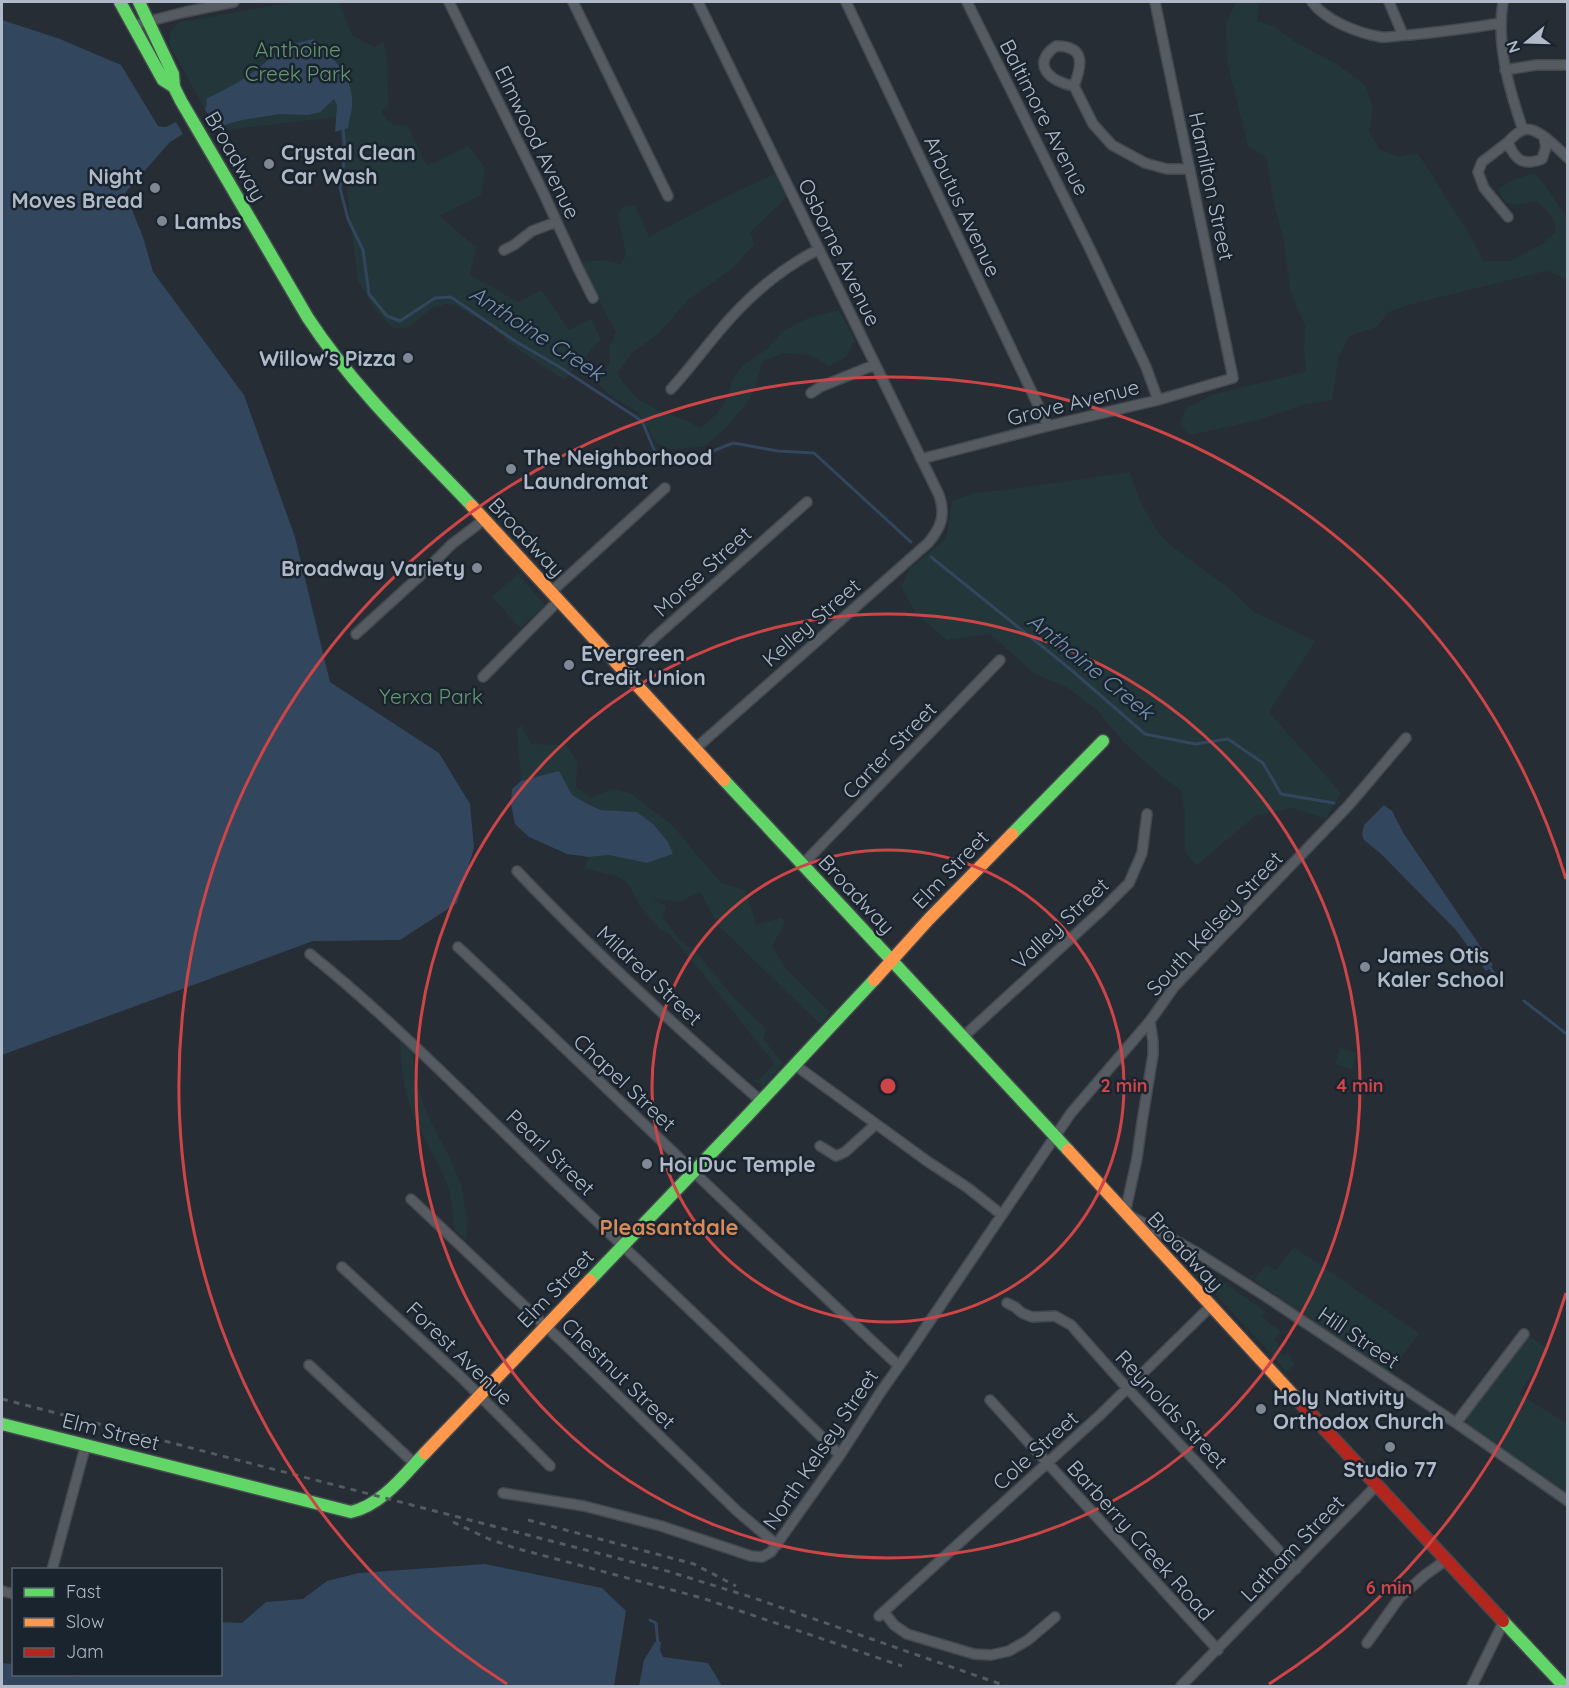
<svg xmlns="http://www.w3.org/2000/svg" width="1569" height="1688" font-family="Quicksand,sans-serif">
<rect width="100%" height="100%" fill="#262d34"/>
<!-- green -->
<path fill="#23373a" d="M294 2H339L352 35 374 47 384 42 387 60 388 107 381 111C387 122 393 128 407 125L427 166 468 146 485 168 481 195 439 216 476 247 470 275 518 302 542 290 569 330 591 319 601 339 564 380 509 343 490 324 469 314 455 305 446 304 432 308 412 325 404 329 392 327 376 311 358 281 338 117 217 131 170 46C168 35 171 27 181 22Z
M1236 2H1259L1257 21 1273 26 1297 43 1337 64 1366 86 1373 109 1369 131 1379 149 1397 157 1417 153 1432 174 1452 208 1470 235 1483 261H1510L1542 244 1556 232C1554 215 1549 211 1535 201L1517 205 1505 202 1498 189 1515 179 1534 173 1545 185 1567 218V279L1546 271 1416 303 1388 312 1377 327 1349 336 1339 356 1332 400 1306 404 1258 420 1191 435 1180 424 1185 409 1211 395 1306 372 1304 350 1305 326 1290 290 1284 241 1273 200 1267 158 1248 146 1227 62 1226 24Z
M775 174 786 196 778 206 750 232 754 244 731 270 689 299 657 335 632 353 617 373C624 384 632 395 643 402 661 413 682 417 700 428L717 414 726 401 732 381 742 366 767 349 782 332 808 318 839 310 855 340 846 357 829 366 811 355 785 353 763 361 755 389 746 404 724 430 703 447 669 449 656 443 639 413 608 394 596 381 610 364 609 347 616 332 605 312 582 262 602 260 621 264 626 255 618 217 622 207 635 205 649 237 729 195Z
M1130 472 1140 501 1155 528 1170 545 1232 591 1254 612 1315 641 1269 712 1341 793 1326 818 1291 808 1255 816 1197 865 1185 852V814L1181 791 1153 769 1123 742 1097 710 1068 688 1035 674 990 634 947 640 916 613 901 587 911 567 946 539 952 501 974 493 1003 490Z
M518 574 545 605 520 628 492 597Z
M521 725 531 744 566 745 577 761 576 787 591 798 611 789 630 793 671 824 721 883 745 890 756 924 782 918 785 923 772 946 786 969 830 1012 821 1025 717 924 700 892 679 902 653 898 666 907 663 918 680 940 699 955 734 998 755 1018 766 1030 763 1038 783 1064 763 1087 755 1080 760 1079 774 1063 703 974 671 936 659 928 639 905 628 883 616 876 584 868 589 857 609 855 647 863 673 854 637 812 601 810 572 795 532 779 521 781 517 731Z
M400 1041 413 1054 417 1084 424 1106 435 1130 450 1158 461 1184 467 1219 466 1240 454 1229C453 1214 452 1198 447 1184 437 1158 420 1135 411 1109 403 1087 401 1065 400 1041Z
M1340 1048 1357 1053 1352 1069 1335 1064Z
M1171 1245 1266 1312 1262 1316 1273 1327 1275 1326 1281 1332 1274 1339 1279 1345 1277 1348 1283 1355 1288 1354 1295 1364 1287 1372Z
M1294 1247 1419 1333 1390 1372 1254 1280 1266 1265 1276 1270Z
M1529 1336 1549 1350 1519 1394 1567 1424V1493L1467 1424V1418Z"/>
<!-- water -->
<path fill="#32465e" d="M2 20 60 39 121 65 158 126 166 127 176 122 183 134 170 142 125 193 143 237 153 272 244 395 295 537 330 682 439 753 470 804 474 848 457 903 400 940 313 941 2 1055Z
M313 39C332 57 354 76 352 105 352 112 349 120 348 128L335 132 337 105 334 99 320 112 308 115 280 114 242 120 221 126 213 116 209 115 205 110 207 104 206 99 237 83 258 69 282 47Z
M559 771 572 795 588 804 601 810 637 812 653 824 668 842 673 854 647 863 609 855 589 857 567 854 529 837 515 824 511 804 512 789 521 781Z
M1384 805 1392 811 1404 834 1493 965 1486 971 1456 930 1380 853 1364 840 1362 834 1364 825Z
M485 1564 602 1588 626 1611 614 1686H2V1663L13 1664 14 1674H63L72 1677 102 1674H220L221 1622 242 1623 266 1602 303 1599 327 1581 359 1573Z
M655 1642H661L660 1650 663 1657 708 1663 722 1686H639L644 1660Z"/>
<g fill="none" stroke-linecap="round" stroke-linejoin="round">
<!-- stream -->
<path stroke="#32465e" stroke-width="3" d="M343 127 345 154 340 188 348 219 363 250 369 294 387 316 400 321 435 298 451 297 515 341 558 366 642 421 655 452 686 462 733 443 778 451 814 453 911 542
M931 557 1069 668 1145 734 1195 744 1228 739 1263 763 1281 794 1334 803
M1488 965 1501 983
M1524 1001 1568 1035
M650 1620 656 1623 658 1645"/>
<!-- street casing -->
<g stroke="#44494f" stroke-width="12">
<path id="street" d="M449 2 542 190 578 268 593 298
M573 2 668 196
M846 2 1048 426
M967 2 1090 249 1146 367 1158 400
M1312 2C1326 21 1358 33 1381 37 1390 38 1400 35 1409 35 1440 32 1471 28 1501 23
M1389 2 1403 35
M1503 2C1496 45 1509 89 1523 130
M134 25 185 12 234 2
M1056 46C1086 46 1082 65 1074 86 1050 82 1030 64 1056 46Z
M1505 70 1536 65H1568
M1074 86 1093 124 1112 145 1145 163 1167 169H1190
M1544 138 1546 147 1542 159C1524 166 1515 161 1508 142 1512 138 1517 132 1523 130 1537 125 1558 149 1568 158
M1508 142 1482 162 1478 172 1484 188 1508 217
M504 250 514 245 532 231 556 222
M671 389C695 363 715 333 740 308 763 284 790 264 819 249
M811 393 820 387 874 365
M921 459 1048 426 1158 400 1233 378 1155 2
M551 592 665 488
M356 634 422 574 452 544 485 519
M624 671 653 639 807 502
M483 677 559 600
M696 748 928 543C941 528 946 515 939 495L698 2
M803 864 1000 660
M517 871C594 952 677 1028 761 1101
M458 947C606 1086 750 1228 899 1366
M310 954C402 1028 483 1114 569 1195 660 1281 751 1367 840 1455
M1150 1021 1153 1042V1055L1142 1122 1137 1158 1125 1213 1196 1252 1262 1294 1456 1423 1568 1501
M963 1037 1103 909 1129 883 1142 853 1147 814
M795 1065 927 1161 968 1188 1002 1215
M820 1146 836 1156 845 1152 876 1124
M411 1199 572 1351 737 1511 777 1545
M342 1267 460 1376 550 1466
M1007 1303 1015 1307 1022 1313 1032 1317 1055 1316 1071 1325 1127 1388 1296 1569
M309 1365 415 1464
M990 1400 1218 1650
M1456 1423 1524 1334
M503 1493 584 1506 661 1526 751 1556 762 1557 771 1552 840 1455 880 1393 911 1349 1071 1113 1150 1021 1174 987 1349 805 1406 738
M52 1570 86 1444
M2 1591 14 1594
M884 1612 894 1625 907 1634 974 1654 991 1655 1009 1651 1028 1640 1055 1617
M879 1616 1100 1415 1211 1306
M1367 1643 1400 1597 1425 1575 1446 1560
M1181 1686 1377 1485
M1472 1686 1504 1621"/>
</g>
<!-- fast casing -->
<g stroke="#44494f" stroke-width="15">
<path id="fast" d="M120 2 163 80 174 87
M139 2 173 74 174 87 181 101 308 318C354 388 415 446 472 506
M724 780 1068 1150
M1012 834 1103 741
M590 1280 747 1116 874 980
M2 1424 351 1512C382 1505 404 1475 425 1453
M1503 1621 1564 1686"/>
</g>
<!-- slow casing -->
<g stroke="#44494f" stroke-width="15">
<path id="slow" d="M472 506 724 780
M874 980 929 919 1012 834
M1068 1150 1295 1397
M425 1453 590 1280"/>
</g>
<!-- jam casing -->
<g stroke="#44494f" stroke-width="15">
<path id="jam" d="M1295 1397 1503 1621"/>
</g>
<!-- street -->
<use href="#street" stroke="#565b62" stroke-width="9"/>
<!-- fast -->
<use href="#fast" stroke="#63d668" stroke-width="12"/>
<!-- slow -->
<use href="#slow" stroke="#ff974d" stroke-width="12"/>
<!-- jam -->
<use href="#jam" stroke="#b3261e" stroke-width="12"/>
<!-- rail -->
<path stroke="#555a60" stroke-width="3" stroke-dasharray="6 6" stroke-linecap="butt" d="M2 1399 667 1571 754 1598 1006 1686
M528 1520 694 1564 736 1586
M453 1522 489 1539 515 1548 702 1598 902 1666"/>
</g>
<!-- distance rings -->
<g fill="none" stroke="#ce4548" stroke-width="3">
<circle cx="888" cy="1086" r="236"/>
<circle cx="888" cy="1086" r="472"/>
<path d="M1566 1293A709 709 0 0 1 1269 1684M507 1684A709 709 0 1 1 1566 879"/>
</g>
<!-- markers -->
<g fill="#7f8894" stroke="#1a242f" stroke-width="2">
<circle cx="269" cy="164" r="6"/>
<circle cx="155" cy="188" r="6"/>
<circle cx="162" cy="221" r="6"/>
<circle cx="408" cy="358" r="6"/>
<circle cx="511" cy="469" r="6"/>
<circle cx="477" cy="568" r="6"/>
<circle cx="569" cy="665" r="6"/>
<circle cx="1365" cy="967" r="6"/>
<circle cx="647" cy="1164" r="6"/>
<circle cx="1261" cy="1409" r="6"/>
<circle cx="1390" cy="1447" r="6"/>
</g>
<g text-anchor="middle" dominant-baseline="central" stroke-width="5" stroke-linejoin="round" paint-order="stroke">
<!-- park labels -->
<g font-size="21" fill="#65986e" stroke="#1a242f">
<text x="298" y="49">Anthoine<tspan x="298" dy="24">Creek Park</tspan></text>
<text x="431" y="696">Yerxa Park</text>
</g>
<!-- street labels -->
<g font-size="21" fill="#afb9c7" stroke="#1a242f">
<text transform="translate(1045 117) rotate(63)">Baltimore Avenue</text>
<text transform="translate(538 142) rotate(64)">Elmwood Avenue</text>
<text transform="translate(236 156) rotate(60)">Broadway</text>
<text transform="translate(1212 186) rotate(78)">Hamilton Street</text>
<text transform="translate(963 206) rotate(65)">Arbutus Avenue</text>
<text transform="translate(840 252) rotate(64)">Osborne Avenue</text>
<text transform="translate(1073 402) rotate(-14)">Grove Avenue</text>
<text transform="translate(527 537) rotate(47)">Broadway</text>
<text transform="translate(702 571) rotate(-42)">Morse Street</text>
<text transform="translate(811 622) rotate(-41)">Kelley Street</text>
<text transform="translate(889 750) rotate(-46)">Carter Street</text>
<text transform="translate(950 869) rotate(-46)">Elm Street</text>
<text transform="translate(857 894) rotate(47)">Broadway</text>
<text transform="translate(1060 923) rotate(-43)">Valley Street</text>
<text transform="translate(1214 923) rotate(-47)">South Kelsey Street</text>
<text transform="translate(650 975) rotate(43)">Mildred Street</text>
<text transform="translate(625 1082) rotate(43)">Chapel Street</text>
<text transform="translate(551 1152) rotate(44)">Pearl Street</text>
<text transform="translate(1186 1251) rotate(47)">Broadway</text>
<text transform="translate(555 1288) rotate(-46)">Elm Street</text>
<text transform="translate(1359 1337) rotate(34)">Hill Street</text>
<text transform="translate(460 1353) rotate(44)">Forest Avenue</text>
<text transform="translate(619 1373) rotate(44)">Chestnut Street</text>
<text transform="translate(1172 1409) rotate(47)">Reynolds Street</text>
<text transform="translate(111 1431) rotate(14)">Elm Street</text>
<text transform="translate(820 1449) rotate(-56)">North Kelsey Street</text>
<text transform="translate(1035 1450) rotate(-42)">Cole Street</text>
<text transform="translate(1141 1540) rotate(48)">Barberry Creek Road</text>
<text transform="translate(1292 1548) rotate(-46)">Latham Street</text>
</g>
<!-- poi labels -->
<g font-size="21" font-weight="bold" fill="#afb9c7" stroke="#1a242f" text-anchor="start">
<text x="281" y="152">Crystal Clean<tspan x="281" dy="24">Car Wash</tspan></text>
<text x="143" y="176" text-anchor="end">Night<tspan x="143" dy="24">Moves Bread</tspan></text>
<text x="174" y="221">Lambs</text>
<text x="396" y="358" text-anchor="end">Willow's Pizza</text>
<text x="523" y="457">The Neighborhood<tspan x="523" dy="24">Laundromat</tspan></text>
<text x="465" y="568" text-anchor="end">Broadway Variety</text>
<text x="581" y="653">Evergreen<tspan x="581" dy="24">Credit Union</tspan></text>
<text x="1377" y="955">James Otis<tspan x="1377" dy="24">Kaler School</tspan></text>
<text x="659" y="1164">Hoi Duc Temple</text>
<text x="1273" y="1397">Holy Nativity<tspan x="1273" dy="24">Orthodox Church</tspan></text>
<text x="1390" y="1469" text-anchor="middle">Studio 77</text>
</g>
<!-- water labels -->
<g font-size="22" font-style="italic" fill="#7591b0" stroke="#1a242f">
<text transform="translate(537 333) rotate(33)">Anthoine Creek</text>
<text transform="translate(1091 666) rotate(39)">Anthoine Creek</text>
</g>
<!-- neighbourhood labels -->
<g font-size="22" font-weight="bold" fill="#d78959" stroke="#1a242f">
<text x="669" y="1227">Pleasantdale</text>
</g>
</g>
<circle cx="888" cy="1086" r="9" fill="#ce4548" stroke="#1a242f" stroke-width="3"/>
<g font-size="18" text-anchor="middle" font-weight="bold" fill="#ce4548" stroke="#1a242f" stroke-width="5" stroke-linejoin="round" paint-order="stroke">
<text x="1124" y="1092">2 min</text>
<text x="1360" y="1092">4 min</text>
<text x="1389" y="1594">6 min</text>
</g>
<!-- border -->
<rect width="1569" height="1688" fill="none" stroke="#afb9c7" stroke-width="6"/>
<!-- legend -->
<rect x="12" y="1568" width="210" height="108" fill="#1a242f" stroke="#56606c" stroke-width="1.5"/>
<rect x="24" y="1588" width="30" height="9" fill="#63d668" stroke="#56606c" stroke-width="1.5"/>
<text x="66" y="1598" font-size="18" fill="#afb9c7">Fast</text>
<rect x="24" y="1618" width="30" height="9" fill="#ff974d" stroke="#56606c" stroke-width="1.5"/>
<text x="66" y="1628" font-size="18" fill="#afb9c7">Slow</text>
<rect x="24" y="1648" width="30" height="9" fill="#b3261e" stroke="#56606c" stroke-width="1.5"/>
<text x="66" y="1658" font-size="18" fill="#afb9c7">Jam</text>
<!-- north arrow -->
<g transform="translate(1527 42) rotate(251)" stroke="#1a242f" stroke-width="4.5" paint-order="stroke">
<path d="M0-4.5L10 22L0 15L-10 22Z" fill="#afb9c7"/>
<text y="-9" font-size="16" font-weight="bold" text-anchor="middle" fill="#afb9c7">N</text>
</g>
</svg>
